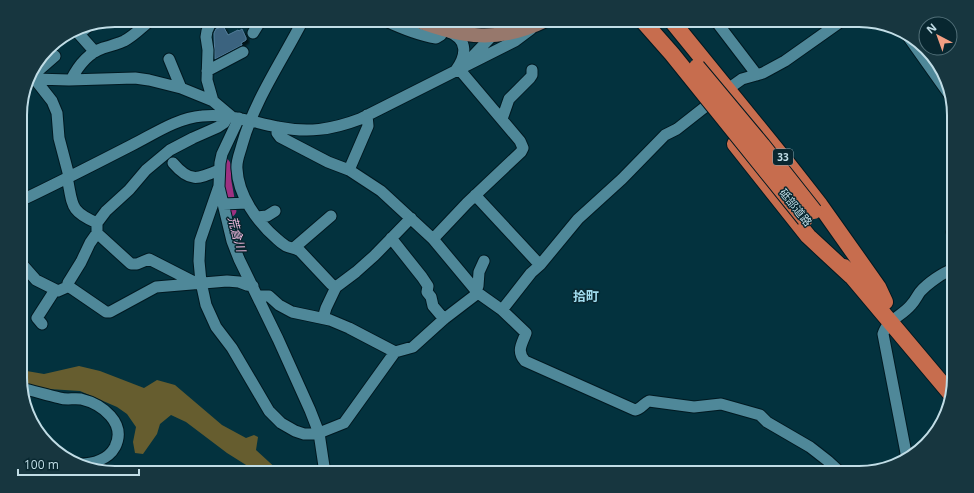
<svg xmlns="http://www.w3.org/2000/svg" width="974" height="493" font-family="'Open Sans','Noto Sans JP',sans-serif">
<defs>
<filter id="shadow"><feDropShadow dx="3" dy="3" stdDeviation="1" flood-color="#0009"/></filter>
</defs>
<rect width="100%" height="100%" fill="#03323e"/>
<!-- forest -->
<path fill="#665d2f" d="M79 366 100 371 144 388 157 380 175 385 222 425 246 438 254 435 258 437 256 450 280 472 279 473H259L227 453 186 422 171 415 160 424 157 434 143 454 135 453 133 442 136 427 127 414 117 407 80 391 49 389 21 383V370L44 374Z"/>
<g fill="none" stroke-linecap="round" stroke-linejoin="round">
<!-- river -->
<path stroke="#9d3181" stroke-width="15" d="M223 165 224 182 229 210"/>
</g>
<!-- building -->
<path fill="#3a637f" stroke="#527c99" filter="url(#shadow)" d="M223 26 228 35 238 30 239 31 242 29 246 38V40L241 43 242 45 215 59 214 33 216 29Z"/>
<g fill="none" stroke-linecap="round" stroke-linejoin="round">
<!-- minor casing -->
<g stroke="#001921" stroke-width="13">
<path id="minor" d="M212 20 207 31 206 37 208 50 207 80 213 101
M303 20C282 61 254 101 242 145 240 153 236 161 237 169 238 195 257 222 277 239 279 241 283 244 286 246 291 248 295 248 300 251L331 284 336 287
M384 20C401 28 417 35 436 38L441 35 443 30 441 23
M715 20 757 75
M90 25 79 34 95 52
M449 32C469 40 466 56 456 70
M253 33 261 20
M907 35 951 97
M169 59 181 88
M470 59 492 36
M207 71 243 52
M30 73 52 101 57 113 59 138 69 176
M32 76 55 56
M35 79 69 80 135 78 149 80 181 88 213 101 232 117
M71 80C78 66 88 53 103 48 110 46 117 44 124 41 134 36 142 27 151 20
M728 89 742 79 763 73 785 61 843 20
M239 118 222 154 220 163 219 186 200 241 199 261 201 282 206 305 216 327 232 348 269 411 281 423 295 431 304 434H312L319 433 344 423 395 352 413 347 444 319 478 293
M502 119 509 99 530 78 532 75V70
M278 127 277 133 280 137 328 162 349 170 381 191 433 239 478 293 502 310 526 333C522 344 516 351 525 361L635 410C641 409 644 403 649 401L694 407 721 404 760 415 767 422 810 447 828 461 841 473
M173 163C190 183 198 179 219 170
M349 170 368 126 367 115
M67 177C73 205 69 211 97 223
M219 187 232 241 239 259 278 339 310 410 319 433 325 473
M475 195 540 265
M20 201C58 183 95 164 132 145 154 134 177 118 202 116 228 113 252 122 277 127 308 133 331 130 360 119L515 41 531 29
M223 204 247 203
M257 217 267 216 275 211
M952 232 954 231
M97 233 131 264H137L149 259 196 283
M391 238 422 277 428 286 427 292 431 297 433 306 444 319
M433 239 467 203 521 152 523 148 520 141 459 69
M295 247 331 216
M21 263 36 280 58 291 67 287 71 288 106 312H110L156 287 227 281 239 282 247 285 253 286
M67 287 68 283 81 262 90 243 97 233V223L106 211 129 190 146 170 170 150 193 138 218 127 224 123 228 116
M475 289 478 286 479 272 484 261
M258 296H269L279 305 292 312 330 320 349 328 395 352
M502 310 531 273 540 265 578 219 622 179 665 135 677 129 705 107
M323 318 326 308 336 287 356 272 374 256 411 218
M42 324 37 318 55 290
M21 388C34 391 47 395 60 398 66 400 74 398 81 399 102 404 127 423 115 447 108 460 92 464 78 464
M906 459V453L883 334C887 320 902 316 911 305 915 301 917 296 920 292 927 284 943 272 954 269"/>
</g>
<!-- major casing -->
<g stroke="#001921" stroke-width="16">
<path id="major" d="M416 20C463 38 499 43 546 20"/>
</g>
<!-- highway casing -->
<g stroke="#001921" stroke-width="18">
<path id="highway" d="M671 20 788 164 820 205 878 287 885 302
M735 144 808 236 851 276
M844 267 950 393"/>
</g>
<!-- minor -->
<use href="#minor" stroke="#4f8899" stroke-width="11"/>
<!-- major -->
<use href="#major" stroke="#97786c" stroke-width="14"/>
<!-- highway -->
<use href="#highway" stroke="#c76d4e" stroke-width="16"/>
<!-- highway-bridge casing -->
<g stroke="#001921" stroke-width="18" stroke-linecap="butt">
<path id="highway-bridge" d="M642 20 672 54 805 219
M697 67 762 145 814 211"/>
</g>
<!-- highway-bridge -->
<use href="#highway-bridge" stroke="#c76d4e" stroke-width="16"/>
</g>
<g text-anchor="middle" dominant-baseline="central" stroke-width="3" stroke-linejoin="round" paint-order="stroke">
<!-- shield labels -->
<rect fill="#082730" stroke="#8aa6af" stroke-width="1" x="773" y="149" width="20" height="16" rx="3"/>
<g font-size="10" font-weight="bold" fill="#c1dde6">
<text x="783" y="157">33</text>
</g>
<!-- street labels -->
<g font-size="11" fill="#c1dde6" stroke="#082730">
<text transform="translate(796 207) rotate(51)">砥部道路</text>
</g>
<!-- water labels -->
<g font-size="12" font-style="italic" fill="#f2bbdf" stroke="#082730">
<text transform="translate(237 234) rotate(75)">荒倉川</text>
</g>
<!-- quarter labels -->
<g font-size="13" font-weight="bold" fill="#a1dcee" stroke="#082730">
<text x="586" y="296">拾町</text>
</g>
</g>
<!-- crop -->
<path d="M0 0H974V493H0ZM115 27H859A88 88 0 0 1 947 115V378A88 88 0 0 1 859 466H115A88 88 0 0 1 27 378V115A88 88 0 0 1 115 27Z" fill="#17363f" fill-rule="evenodd"/>
<path fill="none" stroke="#c1dde6" stroke-width="2" d="M115 27H859A88 88 0 0 1 947 115V378A88 88 0 0 1 859 466H115A88 88 0 0 1 27 378V115A88 88 0 0 1 115 27Z"/>
<!-- north arrow -->
<g transform="translate(938 36) rotate(319)"><circle r="19" fill="#082730" stroke="#527079"/>
<path d="M0-3L7 15L0 10L-7 15Z" fill="#f39f83"/>
<text y="-6" font-size="11" font-weight="bold" text-anchor="middle" fill="#c1dde6">N</text>
</g>
<!-- scale -->
<path d="M18 469v6h121v-6" fill="none" stroke="#c1dde6" stroke-width="2"/>
<text x="24" y="469" font-size="12" fill="#c1dde6" stroke="#082730" stroke-width="3" paint-order="stroke">100 m</text>
</svg>
